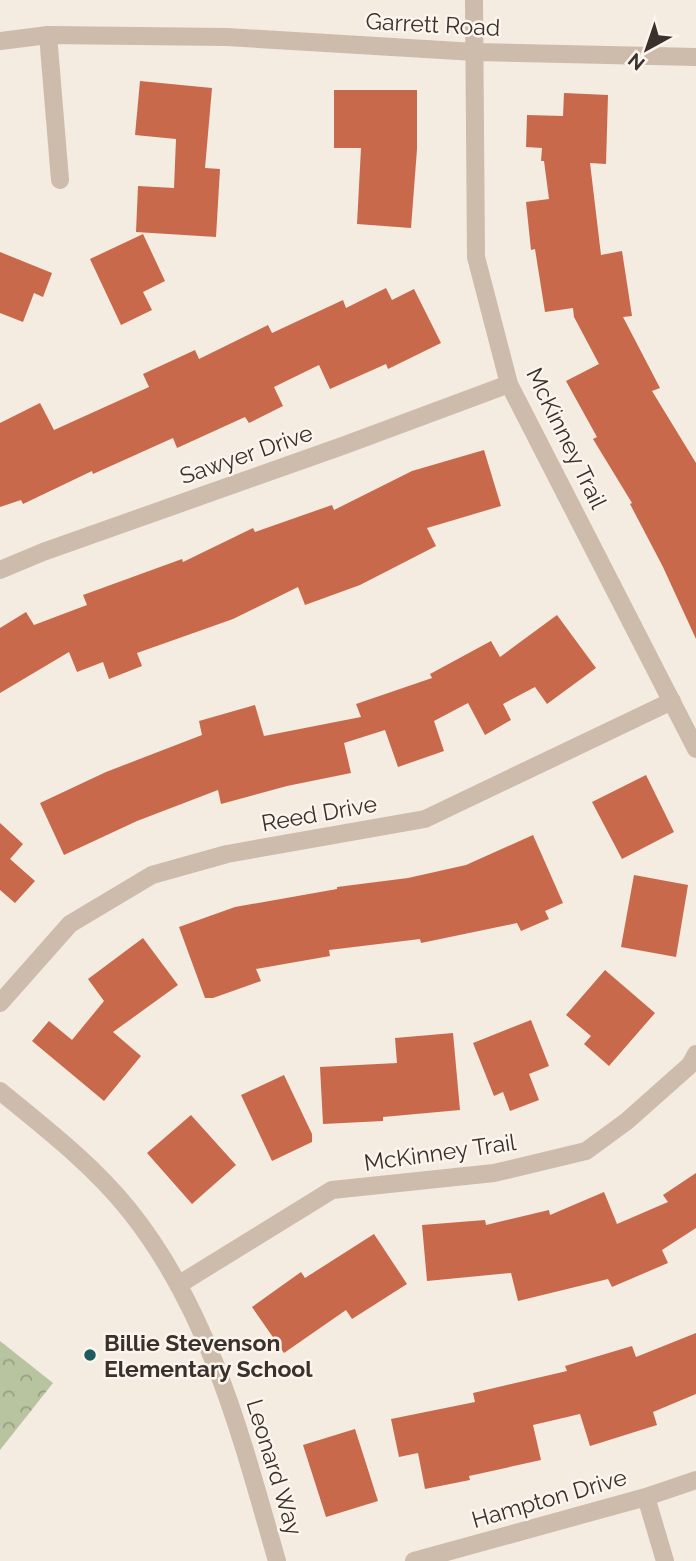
<svg xmlns="http://www.w3.org/2000/svg" width="696" height="1561" font-family="Raleway,sans-serif">
<defs>
<pattern id="park-crowns" width="20" height="18" patternUnits="userSpaceOnUse" patternTransform="scale(1.75)"><rect width="20" height="18" fill="#b8c4a0"/><path d="M2 6a3 3 0 1 1 6 0M12 15a3 3 0 1 1 6 0" fill="none" stroke="#97a083"/></pattern>
</defs>
<rect width="100%" height="100%" fill="#f4ebe1"/>
<!-- park -->
<path fill="url(#park-crowns)" d="M0 1341 53 1383 0 1450Z"/>
<!-- building -->
<path fill="#c8694b" d="M140 81 212 88 205 168 220 169 216 237 136 232 138 186 174 188 176 139 135 135Z
M334 90H417V149L411 228 357 224 361 148H334Z
M564 93 608 95 606 164 590 163 601 255 622 251 632 316 623 317 660 388 652 391 696 463V639L663 567 630 504 632 503 593 439 597 437 566 381 599 364 574 317 573 308 545 312 535 249 531 250 526 202 549 199 544 161H541L542 148 526 147 527 115 563 116Z
M143 234 165 281 143 292 152 310 121 325 90 259Z
M0 252 52 273 43 297 34 293 23 322 0 313Z
M386 288 392 300 414 289 441 343 388 369 386 364 330 389 319 365 274 387 283 406 249 423 245 417 177 448 173 438 93 474 92 471 23 504 21 500 0 507V423L40 403 54 430 149 387 143 374 195 350 199 359 268 325 272 333 343 300 346 308Z
M484 450 501 506 427 528 436 546 360 585 305 605 298 587 233 619 137 653 142 666 109 679 103 662 77 672 69 652 0 693V628L26 612 34 625 87 605 83 595 182 559 183 562 253 528 255 532 332 505 334 510 412 471Z
M557 615 596 668 547 704 535 687 503 704 511 720 485 735 468 703 434 721 444 751 398 767 385 730 344 743 351 773 287 786 221 804 218 790 137 821 64 855 40 803 106 772 202 735 199 721 255 705 264 736 361 717 356 704 432 678 430 674 491 641 500 657Z
M646 775 674 832 622 859 592 802Z
M0 823 23 844 10 859 35 881 15 903 0 890Z
M533 835 563 903 545 911 549 919 521 931 517 923 421 943 420 939 329 950 330 956 256 969 261 981 213 998H205L179 927 235 907 337 889V887L408 878 466 865Z
M634 875 688 885 676 957 621 947Z
M143 938 178 985 113 1032 141 1056 104 1101 32 1041 49 1021 72 1040 104 1001 88 979Z
M605 970 655 1013 609 1066 584 1044 591 1036 566 1015Z
M531 1020 549 1066 529 1074 539 1100 510 1111 503 1092 494 1096 473 1043Z
M453 1033 460 1110 383 1117V1121L323 1124 320 1067 397 1063 395 1038Z
M284 1075 312 1134V1142L272 1161 241 1095Z
M191 1115 236 1165 192 1204 147 1153Z
M696 1173V1228L662 1250 668 1263 612 1287 608 1279 518 1301 511 1273 427 1281 422 1225 485 1220 486 1225 549 1210 550 1215 604 1192 617 1224 668 1202 663 1195Z
M374 1234 407 1284 352 1319 346 1310 284 1353 252 1307 301 1272 305 1278Z
M696 1333V1394L653 1412 657 1425 590 1446 580 1414 533 1425 541 1460 469 1476 470 1480 425 1489 418 1453 399 1457 391 1419 475 1402 473 1393 567 1371 565 1366 632 1346 636 1357Z
M355 1429 378 1501 326 1517 303 1445Z"/>
<g fill="none" stroke-linecap="round" stroke-linejoin="round">
<!-- street -->
<path stroke="#cdbbac" stroke-width="18" d="M474 0 476 257 509 384 696 749
M48 35 60 180
M0 41 48 35 227 37 475 52 696 57
M0 570 43 552 345 445 509 384
M0 1003 70 924 152 875 227 854 425 819 672 701
M0 1091C45 1128 92 1164 129 1210 210 1311 242 1439 277 1561
M178 1285 332 1190 494 1173 586 1151 627 1121 690 1065 696 1054
M646 1497 665 1561
M414 1561 646 1497 696 1480"/>
</g>
<!-- markers -->
<circle fill="#1f5a5e" stroke="#fbf5ee" stroke-width="2.5" cx="90" cy="1355" r="7"/>
<g text-anchor="middle" dominant-baseline="central" stroke-width="5" stroke-linejoin="round" paint-order="stroke">
<!-- street labels -->
<g font-size="23" fill="#3b302b" stroke="#fbf5ee">
<text transform="translate(433 24) rotate(3)">Garrett Road</text>
<text transform="translate(567 438) rotate(64)">McKinney Trail</text>
<text transform="translate(246 454) rotate(-19)">Sawyer Drive</text>
<text transform="translate(319 813) rotate(-10)">Reed Drive</text>
<text transform="translate(440 1152) rotate(-8)">McKinney Trail</text>
<text transform="translate(275 1467) rotate(73)">Leonard Way</text>
<text transform="translate(549 1498) rotate(-16)">Hampton Drive</text>
</g>
<!-- poi labels -->
<g font-size="23" font-weight="bold" fill="#3b302b" stroke="#fbf5ee" text-anchor="start">
<text x="104" y="1342">Billie Stevenson<tspan x="104" dy="26">Elementary School</tspan></text>
</g>
</g>
<!-- north arrow -->
<g transform="translate(647 49) rotate(220)" stroke="#fbf5ee" stroke-width="5" paint-order="stroke">
<path d="M0-5L12 26L0 18L-12 26Z" fill="#3b302b"/>
<text y="-10" font-size="19" font-weight="bold" text-anchor="middle" fill="#3b302b">N</text>
</g>
</svg>
